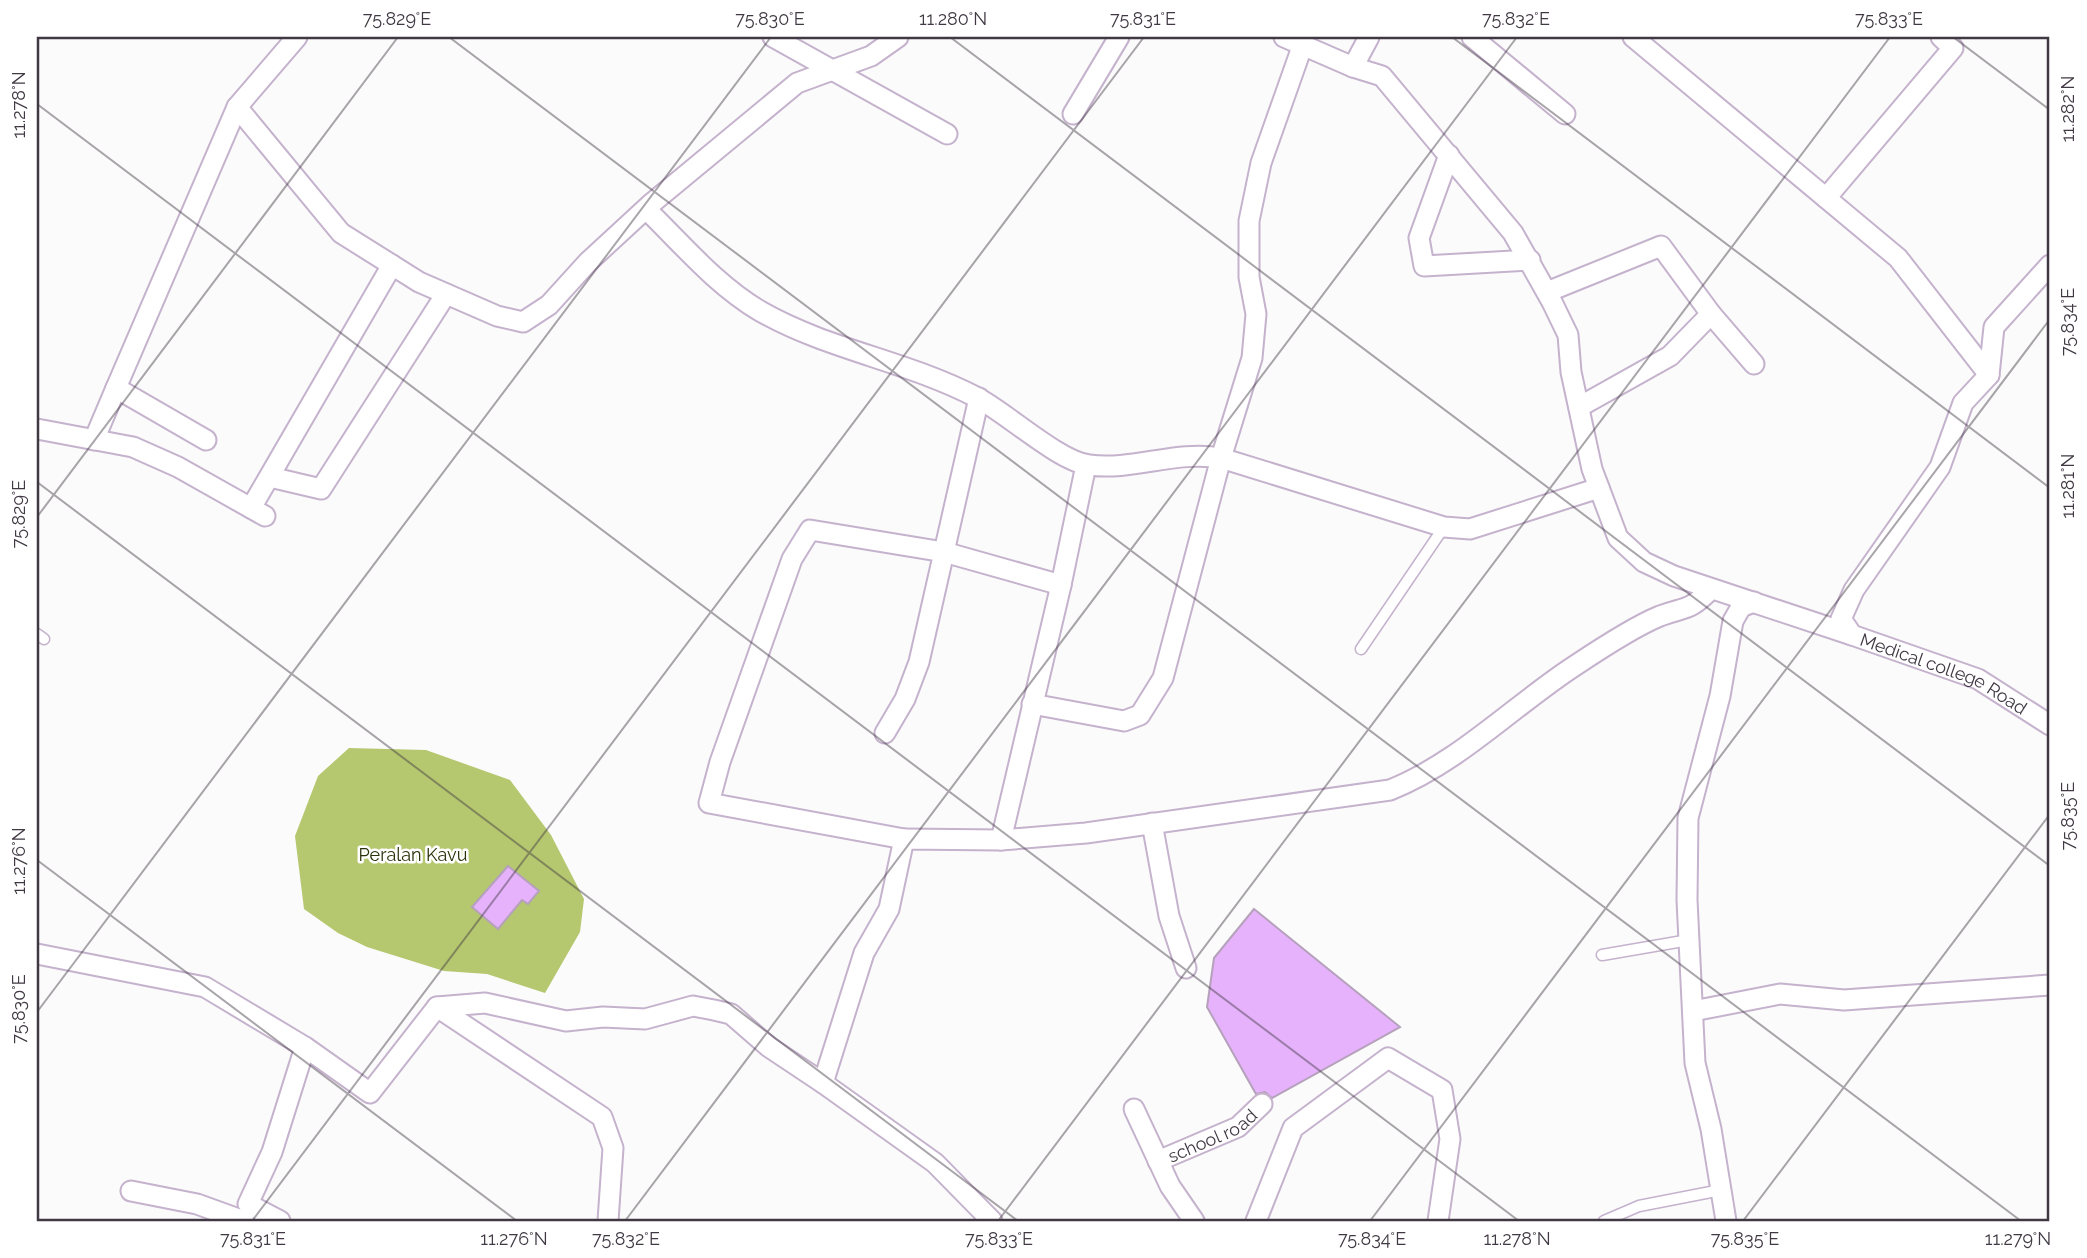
<svg xmlns="http://www.w3.org/2000/svg" width="2087" height="1258" font-family="Raleway,sans-serif">
<rect width="100%" height="100%" fill="#fbfbfb"/>
<!-- forest -->
<path fill="#b5c76f" d="M349 748 426 750 510 780 551 835 584 899 580 932 545 993 487 974 444 971 367 947 338 933 304 909 295 836 318 776Z"/>
<!-- building -->
<path fill="#e6b2fb" stroke="#b5a1bc" stroke-width="2" d="M508 866 539 891 528 904 522 900 498 929 472 907Z
M1254 909 1400 1027 1272 1098 1265 1092 1256 1094 1207 1007 1214 958Z"/>
<g fill="none" stroke-linecap="round" stroke-linejoin="round">
<!-- lane casing -->
<g stroke="#c5b2cd" stroke-width="13">
<path id="lane" d="M37 634 44 639
M1361 649 1444 527
M1602 955 1689 940
M1604 1221 1639 1206 1721 1190"/>
</g>
<!-- street casing -->
<g stroke="#c5b2cd" stroke-width="23">
<g id="street">
<path d="M773 37 947 134"/>
<path d="M1284 37 1353 67 1382 76 1513 233 1552 302 1568 335 1571 372 1592 469 1618 538 1644 562 1674 576 1852 635"/>
<path d="M1472 37 1565 114"/>
<path d="M1633 37 1898 258 1989 375"/>
<path d="M1353 67 1369 37"/>
<path d="M237 107 341 233 419 282 497 316 523 322 549 305 588 262 652 203 797 83 871 56 898 37"/>
<path d="M1073 114 1119 37"/>
<path d="M1449 155 1419 238 1424 266 1530 260"/>
<path d="M1826 198 1953 48 1941 37"/>
<path d="M646 209C682 244 716 285 760 311 828 350 907 361 976 397 1007 413 1058 461 1089 465 1133 471 1176 450 1221 458L1444 527 1470 529 1599 488"/>
<path id="s1" d="M2050 265 1994 327 1989 375 1963 403 1940 467 1854 590 1841 619 1852 635 1978 679 2050 725"/>
<path d="M1547 292 1661 246 1711 314 1670 356 1579 407"/>
<path d="M1711 314 1754 364"/>
<path d="M116 388 237 107 297 37"/>
<path d="M37 429 133 447 178 467 265 516"/>
<path d="M94 440 116 388 206 440"/>
<path d="M270 477 321 489 446 294"/>
<path d="M251 508 392 265"/>
<path d="M1032 704 1124 721 1140 715 1163 678 1221 458 1252 358 1256 314 1249 277V221L1261 163 1302 47"/>
<path d="M885 733 905 699 919 662 979 398"/>
<path d="M1152 823 1169 916 1186 968"/>
<path d="M904 839 709 803 720 762 792 559 810 530 944 552 1061 585 1086 465"/>
<path d="M1001 840 1061 585"/>
<path d="M37 954 205 987 305 1047 370 1093 437 1007 485 1003 566 1021 603 1017 645 1019 693 1006 714 1010 731 1014 769 1047 823 1083"/>
<path d="M437 1007 602 1117 613 1148 608 1221"/>
<path d="M1693 1011 1780 994 1844 1000 2050 985"/>
<path d="M1134 1109 1170 1186 1194 1221"/>
<path id="s2" d="M1158 1161 1238 1127 1262 1104"/>
<path d="M131 1191 197 1204 244 1221"/>
<path d="M280 1221 248 1204 272 1152 305 1047"/>
<path d="M992 1221 935 1163 823 1083 864 953 889 909 904 839 1001 840 1086 833 1390 790C1460 762 1514 705 1576 665 1597 651 1638 625 1660 616 1687 606 1688 612 1710 590"/>
<path d="M1256 1221 1293 1128 1388 1058 1442 1090 1450 1139 1438 1221"/>
<path d="M1726 1221 1711 1129 1695 1063 1687 900 1688 818 1720 696 1733 621 1741 607 1754 602"/>
</g>
</g>
<!-- path -->
<path stroke="#9a969b" stroke-width="3.5" stroke-dasharray="3.5 5" stroke-linecap="butt" d="M1902 1220 1903 1221"/>
<!-- lane -->
<use href="#lane" stroke="#fff" stroke-width="10"/>
<!-- street -->
<use href="#street" stroke="#fff" stroke-width="19"/>
</g>
<!-- ticks -->
<path fill="none" stroke="#403843" stroke-width="2" stroke-opacity="0.45" d="M449 37 2021 1221M950 37 2050 866M1452 37 2050 488M1953 37 2050 110M37 104 1519 1221M37 482 1018 1221M37 517 398 37M37 860 517 1221M37 1012 771 37M252 1221 1144 37M625 1221 1517 37M998 1221 1890 37M1370 1221 2050 319M1743 1221 2050 814"/>
<g text-anchor="middle" dominant-baseline="central" stroke-width="5" stroke-linejoin="round" paint-order="stroke">
<!-- street labels -->
<g font-size="18" fill="#403843" stroke="#fff">
<text stroke="none"><textPath href="#s1" startOffset="539">Medical college Road</textPath></text>
<text stroke="none"><textPath href="#s2" startOffset="60">school road</textPath></text>
</g>
<!-- park labels -->
<g font-size="18" fill="#2a310b" stroke="#fff">
<text x="413" y="854">Peralan Kavu</text>
</g>
</g>
<!-- border -->
<rect width="2087" height="1258" fill="none" stroke="#ffffff" stroke-width="77"/>
<rect x="38" y="38" width="2010" height="1182" fill="none" stroke="#403843" stroke-width="2.5"/>
<g font-size="18" text-anchor="middle" fill="#403843">
<text x="397" y="25">75.829°E</text>
<text x="770" y="25">75.830°E</text>
<text x="953" y="25">11.280°N</text>
<text x="1143" y="25">75.831°E</text>
<text x="1516" y="25">75.832°E</text>
<text x="1889" y="25">75.833°E</text>
<text transform="translate(19 105) rotate(-90)" y="6">11.278°N</text>
<text transform="translate(2068 109) rotate(-90)" y="6">11.282°N</text>
<text transform="translate(2068 322) rotate(-90)" y="6">75.834°E</text>
<text transform="translate(2068 486) rotate(-90)" y="6">11.281°N</text>
<text transform="translate(19 514) rotate(-90)" y="6">75.829°E</text>
<text transform="translate(2068 816) rotate(-90)" y="6">75.835°E</text>
<text transform="translate(19 861) rotate(-90)" y="6">11.276°N</text>
<text transform="translate(19 1009) rotate(-90)" y="6">75.830°E</text>
<text x="253" y="1245">75.831°E</text>
<text x="514" y="1245">11.276°N</text>
<text x="626" y="1245">75.832°E</text>
<text x="999" y="1245">75.833°E</text>
<text x="1372" y="1245">75.834°E</text>
<text x="1517" y="1245">11.278°N</text>
<text x="1745" y="1245">75.835°E</text>
<text x="2018" y="1245">11.279°N</text>
</g>
</svg>
